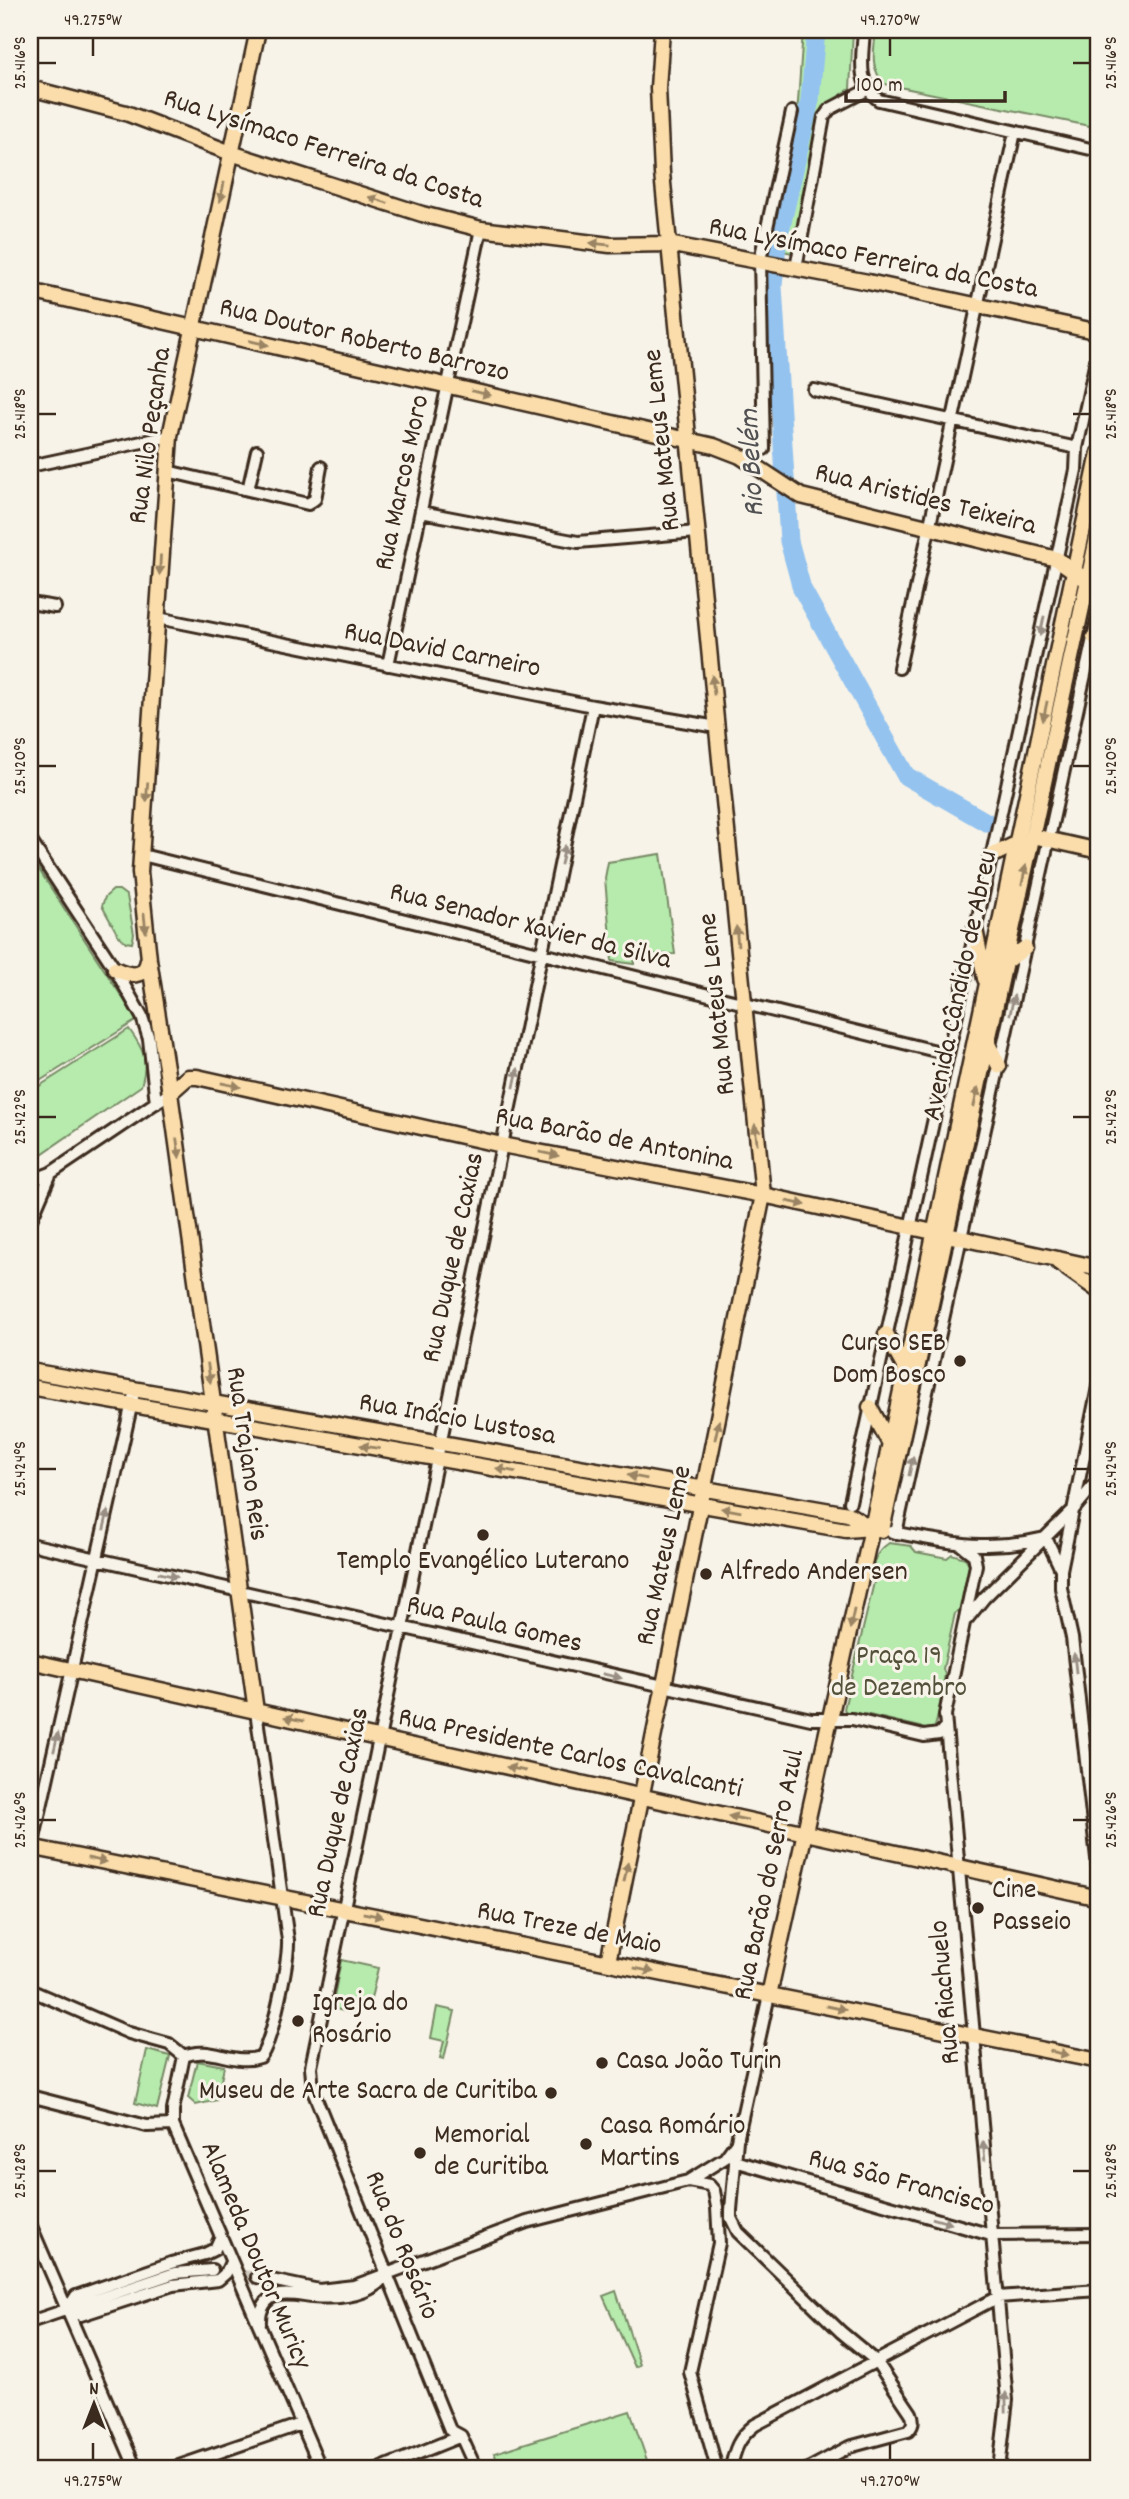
<svg xmlns="http://www.w3.org/2000/svg" width="1129" height="2499" font-family="Dekko,sans-serif">
<rect width="100%" height="100%" fill="#f7f3e8"/>
<filter id="ink" filterUnits="userSpaceOnUse"><feTurbulence type="fractalNoise" baseFrequency=".0143" numOctaves="2"/><feDisplacementMap in="SourceGraphic" scale="14" xChannelSelector="R" yChannelSelector="G"/><feConvolveMatrix kernelMatrix="1 2 1 2 8 2 1 2 1" color-interpolation-filters="sRGB"/></filter>
<g filter="url(#ink)">
<!-- green -->
<path fill="#b6ebad" stroke="#788a66" stroke-width="2" d="M803 30H853L850 89 822 107 793 253 771 249 798 102Z
M876 30H1099V128L885 84C869 69 874 50 876 30Z
M661 854 675 954 635 955 634 964 612 961 605 878 608 862Z
M30 856 137 1020 30 1087Z
M113 890H119L127 896 134 934 132 943 126 942 118 935 102 906 105 897Z
M129 1029C144 1050 149 1059 141 1086L30 1162V1092Z
M889 1543 911 1546 916 1552 947 1558 952 1554 965 1558 970 1565 961 1609 955 1613 943 1669 945 1674C943 1685 938 1725 933 1730L923 1731 920 1727 865 1714C858 1718 848 1716 844 1709L875 1578C869 1565 877 1551 889 1543Z
M341 1960 378 1968 370 2003 361 2001 355 2014 332 2008Z
M437 2007 455 2011 444 2059 440 2058 444 2041 431 2038Z
M147 2050 170 2056 157 2109 135 2103Z
M197 2061 224 2066 217 2100 196 2105 188 2098Z
M616 2291 640 2365 635 2367 603 2296Z
M630 2411 650 2469H502L494 2453Z"/>
<g fill="none" stroke-linecap="round" stroke-linejoin="round">
<!-- river -->
<path stroke="#94c3ef" stroke-width="19" d="M816 30 810 100 777 244 773 286 789 541 802 589 906 776 986 822"/>
<!-- minor-tunnel -->
<path stroke="#d1cbc0" stroke-width="10" stroke-dasharray="10 5" stroke-linecap="butt" d="M212 2270 257 2277"/>
<!-- minor casing -->
<g stroke="#3b2a1e" stroke-width="16">
<path id="minor" d="M864 30C863 54 855 84 879 100L1099 151
M796 268 824 117 830 109 867 90
M814 390 1077 448
M764 449 760 260 792 112
M30 466 170 436
M167 471 308 504 315 499 321 467
M248 490 257 451
M421 512 578 542 697 532
M30 603 55 607
M158 618 593 706 717 727
M388 665 481 229
M899 668 1015 132
M30 840 115 969 142 1017 149 1039 156 1103
M142 855 948 1054
M30 1181 51 1173
M30 1222 51 1173 170 1093
M1099 1382 1061 1570V1588L1072 1638 1099 1876
M850 1502 1076 470 1077 448 1099 347
M892 1532C949 1543 987 1552 1045 1538
M896 1533 1099 611
M1046 1538 1060 1567
M30 1544 811 1719H852L924 1736 939 1734 946 1726
M961 1545 974 1555 976 1565 945 1715 1007 2400 999 2469
M967 1619 984 1598 1074 1509 1099 1479
M30 1856 133 1398
M30 1990 129 2033 169 2044 184 2056
M769 1995 737 2140 731 2210V2218L738 2232 841 2332 876 2361 911 2413C914 2420 914 2425 908 2431L849 2447 808 2469
M184 2056 173 2110V2125L321 2469
M184 2056C210 2045 234 2066 260 2057 272 2045 289 1958 288 1940L256 1711
M30 2096 147 2126 173 2125
M735 2161 991 2235 1099 2234
M688 2181 709 2185 714 2191 717 2207 719 2243 690 2372 717 2469
M30 2224 136 2469
M257 2277 319 2290 354 2286 527 2222 688 2181 725 2158 736 2143
M67 2310 81 2315 173 2285 218 2280 226 2273 231 2262
M67 2310 76 2296 171 2263 205 2254 215 2249 220 2238
M30 2322 175 2273 212 2270
M260 2324C259 2311 265 2297 279 2295 290 2293 302 2296 312 2297 338 2299 372 2297 387 2273
M461 2436 450 2430 313 2091 311 2067 593 706
M461 2436 476 2469
M170 2469 301 2424
M379 2469 461 2436
M731 2469C734 2450 739 2437 755 2425L998 2297 1099 2290"/>
</g>
<!-- major casing -->
<g stroke="#3b2a1e" stroke-width="19">
<path id="major" d="M30 88 126 113 231 153 422 214 481 229 610 245 668 244 868 282 1099 332
M30 291 714 446 740 456 801 496 1057 559 1099 589
M1094 637 1099 633
M1033 836 1099 851
M991 856 1022 841
M975 929 985 979
M1005 962 1025 948
M115 969C129 976 145 979 148 960
M988 1044 999 1066
M170 1093 188 1077H197L502 1145 763 1195 1099 1268
M1058 1262 1099 1291
M886 1334 906 1370
M30 1371 848 1514 871 1528
M30 1387 846 1530 872 1528 882 1530 1099 529
M870 1407 890 1444
M30 1661 1099 1898
M256 1711 170 1093 149 959 140 872 170 436 258 30
M30 1847 1099 2061
M608 1962 763 1195 662 173 658 88 662 30
M769 1995 872 1528 1099 453"/>
</g>
<!-- minor -->
<use href="#minor" stroke="#f7f3e8" stroke-width="10"/>
<!-- major -->
<use href="#major" stroke="#faddab" stroke-width="14"/>
</g>
<!-- one-way arrows -->
<defs><path id="oneway-solid" d="M-6-.8H1V-3.2L6.5 0L1 3.2V.8H-6Z" transform="scale(1.75)"/></defs>
<g fill="#9a8464">
<use href="#oneway-solid" transform="translate(222 192) rotate(102)"/>
<use href="#oneway-solid" transform="translate(378 200) rotate(-162)"/>
<use href="#oneway-solid" transform="translate(600 244) rotate(-174)"/>
<use href="#oneway-solid" transform="translate(259 343) rotate(13)"/>
<use href="#oneway-solid" transform="translate(481 393) rotate(13)"/>
<use href="#oneway-solid" transform="translate(160 565) rotate(93)"/>
<use href="#oneway-solid" transform="translate(713 685) rotate(-96)"/>
<use href="#oneway-solid" transform="translate(1045 711) rotate(102)"/>
<use href="#oneway-solid" transform="translate(147 792) rotate(94)"/>
<use href="#oneway-solid" transform="translate(1024 875) rotate(-78)"/>
<use href="#oneway-solid" transform="translate(145 923) rotate(84)"/>
<use href="#oneway-solid" transform="translate(737 936) rotate(-95)"/>
<use href="#oneway-solid" transform="translate(231 1085) rotate(12)"/>
<use href="#oneway-solid" transform="translate(976 1097) rotate(-77)"/>
<use href="#oneway-solid" transform="translate(756 1134) rotate(-96)"/>
<use href="#oneway-solid" transform="translate(178 1148) rotate(82)"/>
<use href="#oneway-solid" transform="translate(549 1154) rotate(11)"/>
<use href="#oneway-solid" transform="translate(796 1203) rotate(12)"/>
<use href="#oneway-solid" transform="translate(209 1373) rotate(82)"/>
<use href="#oneway-solid" transform="translate(717 1430) rotate(-78)"/>
<use href="#oneway-solid" transform="translate(370 1447) rotate(-170)"/>
<use href="#oneway-solid" transform="translate(506 1470) rotate(-170)"/>
<use href="#oneway-solid" transform="translate(637 1477) rotate(-170)"/>
<use href="#oneway-solid" transform="translate(731 1510) rotate(-170)"/>
<use href="#oneway-solid" transform="translate(852 1619) rotate(102)"/>
<use href="#oneway-solid" transform="translate(294 1719) rotate(-168)"/>
<use href="#oneway-solid" transform="translate(516 1769) rotate(-168)"/>
<use href="#oneway-solid" transform="translate(738 1818) rotate(-168)"/>
<use href="#oneway-solid" transform="translate(97 1860) rotate(11)"/>
<use href="#oneway-solid" transform="translate(626 1872) rotate(-78)"/>
<use href="#oneway-solid" transform="translate(373 1915) rotate(11)"/>
<use href="#oneway-solid" transform="translate(644 1970) rotate(11)"/>
<use href="#oneway-solid" transform="translate(836 2008) rotate(11)"/>
<use href="#oneway-solid" transform="translate(1059 2053) rotate(11)"/>
</g>
<g fill="#998e83">
<use href="#oneway-solid" transform="translate(1042 626) rotate(102)"/>
<use href="#oneway-solid" transform="translate(563 855) rotate(-78)"/>
<use href="#oneway-solid" transform="translate(1012 1005) rotate(-78)"/>
<use href="#oneway-solid" transform="translate(516 1078) rotate(-78)"/>
<use href="#oneway-solid" transform="translate(911 1466) rotate(-78)"/>
<use href="#oneway-solid" transform="translate(106 1520) rotate(-77)"/>
<use href="#oneway-solid" transform="translate(168 1575) rotate(13)"/>
<use href="#oneway-solid" transform="translate(1075 1663) rotate(-96)"/>
<use href="#oneway-solid" transform="translate(612 1676) rotate(13)"/>
<use href="#oneway-solid" transform="translate(56 1742) rotate(-77)"/>
<use href="#oneway-solid" transform="translate(984 2151) rotate(-95)"/>
<use href="#oneway-solid" transform="translate(942 2221) rotate(16)"/>
<use href="#oneway-solid" transform="translate(1006 2402) rotate(-91)"/>
</g>
</g>
<!-- ticks -->
<path fill="none" stroke="#3b2a1e" stroke-width="2.5" d="M93 38V56M890 38V56M38 63H56M1073 63H1090M38 414H56M1073 414H1090M38 766H56M1073 766H1090M38 1117H56M1073 1117H1090M38 1469H56M1073 1469H1090M38 1820H56M1073 1820H1090M38 2171H56M1073 2171H1090M93 2443V2460M890 2443V2460"/>
<!-- markers -->
<g fill="#3b2a1e" stroke="#f7f3e8" stroke-width="2.5">
<circle cx="960" cy="1361" r="7"/>
<circle cx="483" cy="1535" r="7"/>
<circle cx="706" cy="1574" r="7"/>
<circle cx="978" cy="1908" r="7"/>
<circle cx="298" cy="2021" r="7"/>
<circle cx="602" cy="2063" r="7"/>
<circle cx="551" cy="2093" r="7"/>
<circle cx="586" cy="2144" r="7"/>
<circle cx="420" cy="2153" r="7"/>
</g>
<g text-anchor="middle" dominant-baseline="central" stroke-width="6" stroke-linejoin="round" paint-order="stroke">
<!-- street labels -->
<g font-size="28" fill="#3b2a1e" stroke="#f7f3e8">
<text transform="translate(323 151) rotate(18)">Rua Lysímaco Ferreira da Costa</text>
<text transform="translate(873 260) rotate(11)">Rua Lysímaco Ferreira da Costa</text>
<text transform="translate(364 342) rotate(13)">Rua Doutor Roberto Barrozo</text>
<text transform="translate(152 436) rotate(-82)">Rua Nilo Peçanha</text>
<text transform="translate(664 440) rotate(-96)">Rua Mateus Leme</text>
<text transform="translate(404 483) rotate(-78)">Rua Marcos Moro</text>
<text transform="translate(925 501) rotate(14)">Rua Aristides Teixeira</text>
<text transform="translate(442 652) rotate(11)">Rua David Carneiro</text>
<text transform="translate(530 928) rotate(14)">Rua Senador Xavier da Silva</text>
<text transform="translate(962 986) rotate(-78)">Avenida Cândido de Abreu</text>
<text transform="translate(719 1004) rotate(-96)">Rua Mateus Leme</text>
<text transform="translate(614 1141) rotate(11)">Rua Barão de Antonina</text>
<text transform="translate(455 1258) rotate(-78)">Rua Duque de Caxias</text>
<text transform="translate(457 1421) rotate(10)">Rua Inácio Lustosa</text>
<text transform="translate(245 1454) rotate(82)">Rua Trajano Reis</text>
<text transform="translate(666 1556) rotate(-78)">Rua Mateus Leme</text>
<text transform="translate(494 1626) rotate(13)">Rua Paula Gomes</text>
<text transform="translate(570 1755) rotate(12)">Rua Presidente Carlos Cavalcanti</text>
<text transform="translate(340 1813) rotate(-78)">Rua Duque de Caxias</text>
<text transform="translate(771 1875) rotate(-78)">Rua Barão do Serro Azul</text>
<text transform="translate(569 1930) rotate(11)">Rua Treze de Maio</text>
<text transform="translate(947 1992) rotate(-95)">Rua Riachuelo</text>
<text transform="translate(901 2184) rotate(15)">Rua São Francisco</text>
<text transform="translate(400 2246) rotate(68)">Rua do Rosário</text>
<text transform="translate(254 2256) rotate(67)">Alameda Doutor Muricy</text>
</g>
<!-- poi labels -->
<g font-size="28" fill="#3b2a1e" stroke="#f7f3e8" text-anchor="start">
<text x="946" y="1345" text-anchor="end">Curso SEB<tspan x="946" dy="32">Dom Bosco</tspan></text>
<text x="483" y="1563" text-anchor="middle">Templo Evangélico Luterano</text>
<text x="720" y="1574">Alfredo Andersen</text>
<text x="992" y="1892">Cine<tspan x="992" dy="32">Passeio</tspan></text>
<text x="312" y="2005">Igreja do<tspan x="312" dy="32">Rosário</tspan></text>
<text x="616" y="2063">Casa João Turin</text>
<text x="537" y="2093" text-anchor="end">Museu de Arte Sacra de Curitiba</text>
<text x="600" y="2128">Casa Romário<tspan x="600" dy="32">Martins</tspan></text>
<text x="434" y="2137">Memorial<tspan x="434" dy="32">de Curitiba</tspan></text>
</g>
<!-- park labels -->
<g font-size="28" fill="#54513b" stroke="#f7f3e8">
<text x="899" y="1658">Praça 19<tspan x="899" dy="32">de Dezembro</tspan></text>
</g>
<!-- water labels -->
<g font-size="30" font-style="italic" fill="#515052" stroke="#f7f3e8">
<text transform="translate(754 463) rotate(-93)">Rio Belém</text>
</g>
</g>
<!-- margin -->
<rect width="1129" height="2499" fill="none" stroke="#f7f3e8" stroke-width="77"/>
<!-- north arrow -->
<g transform="translate(94 2404)" stroke="#f7f3e8" stroke-width="5" paint-order="stroke">
<path d="M0-5L12 26L0 18L-12 26Z" fill="#3b2a1e"/>
<text y="-10" font-size="19" font-weight="bold" text-anchor="middle" fill="#3b2a1e">N</text>
</g>
<!-- scale -->
<path d="M846 91v10h159v-10" fill="none" stroke="#3b2a1e" stroke-width="3.5"/>
<text x="856" y="91" font-size="21" fill="#3b2a1e" stroke="#f7f3e8" stroke-width="5" paint-order="stroke">100 m</text>
<rect x="38" y="38" width="1052" height="2422" fill="none" stroke="#3b2a1e" stroke-width="2.5"/>
<g font-size="18" text-anchor="middle" fill="#3b2a1e">
<text x="93" y="25">49.275°W</text>
<text x="890" y="25">49.270°W</text>
<text transform="translate(19 63) rotate(-90)" y="6">25.416°S</text>
<text transform="translate(1110 63) rotate(-90)" y="6">25.416°S</text>
<text transform="translate(19 414) rotate(-90)" y="6">25.418°S</text>
<text transform="translate(1110 414) rotate(-90)" y="6">25.418°S</text>
<text transform="translate(19 766) rotate(-90)" y="6">25.420°S</text>
<text transform="translate(1110 766) rotate(-90)" y="6">25.420°S</text>
<text transform="translate(19 1117) rotate(-90)" y="6">25.422°S</text>
<text transform="translate(1110 1117) rotate(-90)" y="6">25.422°S</text>
<text transform="translate(19 1469) rotate(-90)" y="6">25.424°S</text>
<text transform="translate(1110 1469) rotate(-90)" y="6">25.424°S</text>
<text transform="translate(19 1820) rotate(-90)" y="6">25.426°S</text>
<text transform="translate(1110 1820) rotate(-90)" y="6">25.426°S</text>
<text transform="translate(19 2171) rotate(-90)" y="6">25.428°S</text>
<text transform="translate(1110 2171) rotate(-90)" y="6">25.428°S</text>
<text x="93" y="2486">49.275°W</text>
<text x="890" y="2486">49.270°W</text>
</g>
</svg>
